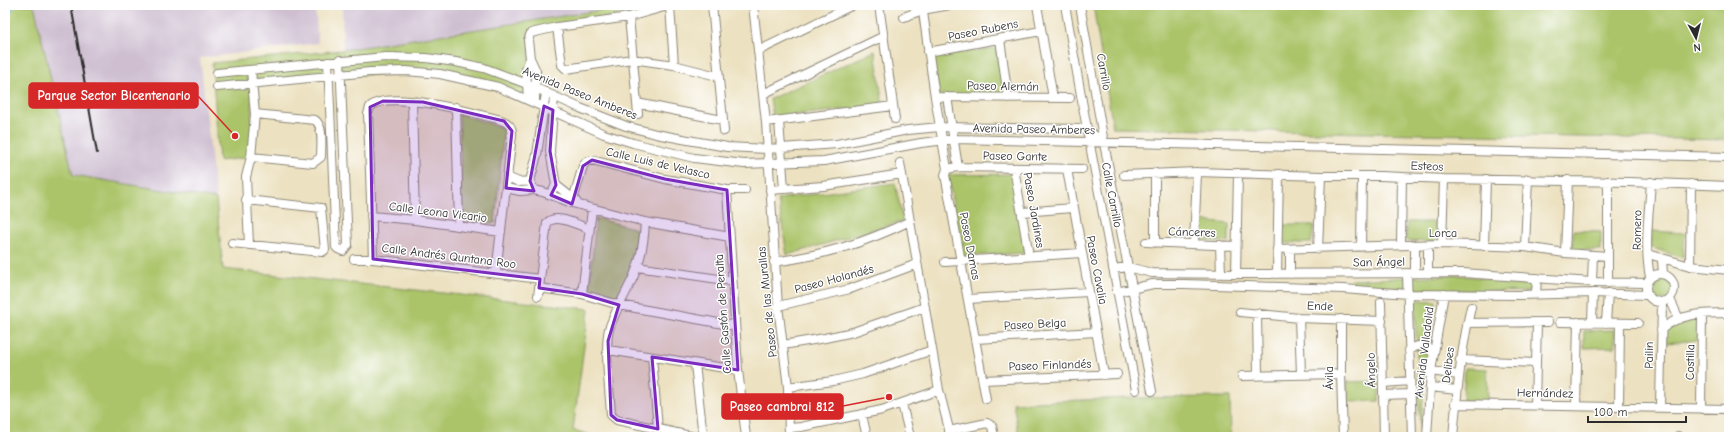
<svg xmlns="http://www.w3.org/2000/svg" width="1734" height="442" font-family="'Comic Neue',sans-serif">
<rect width="100%" height="100%" fill="#fff"/>
<filter id="ink" filterUnits="userSpaceOnUse"><feTurbulence type="fractalNoise" baseFrequency=".025" numOctaves="2"/><feDisplacementMap in="SourceGraphic" scale="8" xChannelSelector="R" yChannelSelector="G"/><feConvolveMatrix kernelMatrix="1 2 1 2 8 2 1 2 1" color-interpolation-filters="sRGB"/></filter>
<filter id="wash" filterUnits="userSpaceOnUse"><feTurbulence type="fractalNoise" baseFrequency=".012" numOctaves="4" result="noise"/><feDisplacementMap in="SourceGraphic" scale="16" xChannelSelector="R" yChannelSelector="G"/><feGaussianBlur stdDeviation="0.9" result="paint"/><feColorMatrix in="noise" values="0 0 0 0 0 0 0 0 0 0 0 0 0 0 0 0 0 1.4 0 .05"/><feComposite in="paint" operator="in"/></filter>
<g filter="url(#wash)">
<rect width="100%" height="100%" fill="#ece1c0"/>
<!-- industrial -->
<path fill="#cebed0" d="M34 5H315L318 43 200 58 216 199 73 175Z
M342 5H634L343 50Z"/>
<!-- green -->
<path fill="#abc469" stroke="#6b784a" d="M5 5H34L73 175 216 199 223 269 589 309 573 430 597 437H5Z
M634 5H671L531 33 528 99 439 74 340 75V61L328 62 329 76 252 83 251 157 219 161 212 63 343 50Z
M1093 5H1729V140L1113 128Z
M996 48 1005 95H938L933 56Z
M875 51 883 106 773 117 770 99Z
M459 114 504 128 495 223 462 220Z
M1014 174 1027 253 962 256 948 175Z
M895 183 903 221 787 255 778 199Z
M596 218 640 230 634 266 616 301 589 292Z
M1201 221 1229 224V242L1200 240Z
M1407 222H1437L1436 242 1406 241Z
M1283 225H1314L1311 243H1282Z
M1573 230 1601 232V250H1573Z
M1650 231 1685 233 1683 258 1650 247Z
M1458 275 1528 284 1531 287 1528 292 1353 288 1351 283 1352 280Z
M1647 288a13 13 0 1 1 26 0a13 13 0 1 1-26 0Z
M1415 300 1436 301 1425 378 1420 434Z
M1693 318 1698 320V340L1666 343V327Z
M1615 330V347L1584 348V331Z
M1465 368 1487 369 1488 402 1463 401Z
M1379 381V401L1348 402 1347 382Z
M1230 397 1231 437H1019L1013 403 1128 398Z"/>
<g fill="none" stroke-linecap="round" stroke-linejoin="round">
<!-- stream -->
<path stroke="#59b9d8" stroke-width="2" d="M5 18 12 10 13 5"/>
</g>
</g>
<g filter="url(#ink)">
<g fill="none" stroke-linecap="round" stroke-linejoin="round">
<!-- minor casing -->
<g stroke="#8c8676" stroke-width="10">
<path id="minor" d="M712 5 724 131
M753 5 766 122 778 306 788 387 789 437
M879 5 895 119
M922 5 935 97 947 169 945 175 947 185 986 399
M1037 5 1053 98
M1065 5 1087 129 1136 390
M1080 5 1104 143 1152 391
M670 6 674 65
M629 17 638 114
M904 17 922 10 950 5
M557 27 562 65 566 69 632 59 674 65 717 76
M1000 39 1008 98
M758 51 853 5
M928 52 1041 31
M530 58 536 71 535 102
M328 62 336 247 338 249 343 251 348 245 340 60
M217 73 385 57 426 58 456 62 484 68 527 84 580 108 626 126 656 134 688 140 727 147 767 149 837 144 908 130 940 127 1087 129 1104 143
M217 87 370 72 406 71 440 74 498 87 604 134 633 143 694 158 744 164 824 161 921 143 954 139 1729 157
M763 94 884 36
M935 97 1070 98
M947 97 958 167
M528 99 526 69 530 58 528 40 531 33 557 27 629 17 671 5
M412 101 415 220
M637 103 722 120
M456 107 459 226
M779 121 784 189
M766 122 893 106
M251 157 313 163 321 157C321 146 324 126 315 120L255 114
M900 163 939 390 951 437
M1014 168 1029 256
M947 169 958 167 1082 169
M1067 169 1104 375
M1155 173V243
M1124 175 1197 172 1321 176H1381L1444 179 1629 182 1729 186
M507 177 519 182 530 181
M556 185 576 201
M506 188 520 191 534 190 543 192 572 203 645 222 730 237
M534 190 530 181 537 155 546 92
M727 190 738 370 746 437
M770 190 823 186 902 174
M550 194 556 185 550 151 554 96
M572 203 583 166 586 162 592 160 665 179 727 190H745
M1023 212 1073 208
M371 216 415 220 501 232
M645 222C644 244 640 265 630 284 623 299 614 313 609 329 604 350 610 392 611 415L617 420 695 437
M1146 242 1236 246
M232 243 322 252 325 250 321 208 246 200
M1194 244 1197 172
M1401 244 1402 177
M1442 244 1444 179
M249 245 246 177 251 157 255 114 251 70
M1220 245 1221 274
M1415 245V273
M1428 245V273
M1484 246 1486 179
M1361 247 1362 176
M1525 247 1528 179
M1277 249 1442 244 1525 247 1565 253 1608 256
M1318 249 1321 176
M1565 253 1568 180
M1648 254 1690 266 1729 270
M354 259H373L540 279
M373 259 368 114 370 107C386 90 464 110 485 116 492 118 503 119 508 124 512 127 512 131 512 135L496 273
M1662 259 1663 274
M774 262C824 255 865 243 910 221
M945 262 1081 253
M1690 266 1691 184
M637 267 732 281
M1113 269 1128 267 1152 273 1236 274 1463 273 1592 282 1646 283
M1407 273 1412 437
M1646 288a14 14 0 1 1 28 0a14 14 0 1 1-28 0Z
M1236 274 1238 173
M1277 274 1279 174
M1290 274V249
M1650 277C1644 247 1649 213 1651 182
M1592 282 1593 255
M1608 283V181
M539 288 582 294 619 305 735 326
M1117 292 1153 284H1184L1343 289 1408 294 1518 295 1593 293 1647 295
M582 294 592 209
M1536 294 1537 278
M538 296 547 223C556 213 578 225 589 229
M968 299 1088 292
M1670 299 1679 319
M1381 302 1384 437
M778 306 850 289 917 264
M1240 312 1299 318 1382 321
M1257 313 1258 375
M1299 318 1301 374
M1341 319V374L1343 437
M1560 322 1638 323
M1592 322 1593 293
M1467 323 1548 322
M1606 323 1608 293
M1661 330C1678 313 1706 313 1729 313
M976 339 1096 332
M783 345 825 338 853 332 925 307
M608 350 738 370
M1409 351C1417 343 1428 344 1433 354
M652 357 658 429
M1460 360 1536 363
M695 364 703 437
M1431 371 1458 375
M1242 376 1341 374
M983 380 1117 374
M1383 383 1410 381
M788 387 833 381 863 374 932 350
M1430 387 1457 390
M1383 395 1410 394
M902 404 910 437
M1455 404 1729 409
M1535 405 1537 323
M1576 406 1578 322
M1619 407 1620 323
M1660 407 1662 303
M1701 409 1702 315
M862 415 867 437
M790 428 801 427 882 410 939 390
M949 431 987 423 992 426 994 437
M1678 436V437
M1427 437 1431 371 1444 294
M1453 437C1457 393 1461 350 1471 307"/>
</g>
<!-- minor -->
<use href="#minor" stroke="#fff" stroke-width="8"/>
<!-- rail -->
<path stroke="#2b2b2b" stroke-width="2" d="M71 5 97 153"/>
</g>
</g>
<!-- marked area -->
<path fill="#7b2cbf" fill-opacity="0.2" stroke="#7b2cbf" stroke-width="3" stroke-linejoin="round" d="M383 101 423 102 504 121 512 131 506 188 534 191 530 181 544 106 553 110 550 151 556 185 551 195 572 204 583 166 592 160 665 179 727 190 738 370 652 357 658 429 617 420 611 415 608 341 619 305 582 294 539 288 540 279 373 259 370 107Z"/>
<g text-anchor="middle" dominant-baseline="central" stroke-width="3" stroke-linejoin="round" paint-order="stroke">
<!-- street labels -->
<g font-size="12" fill="#2b2b2b" stroke="#fff">
<text transform="translate(983 30) rotate(-11)">Paseo Rubens</text>
<text transform="translate(1104 72) rotate(80)">Carrillo</text>
<text transform="translate(1003 86) rotate(1)">Paseo Alemán</text>
<text transform="translate(580 93) rotate(22)">Avenida Paseo Amberes</text>
<text transform="translate(1034 129) rotate(1)">Avenida Paseo Amberes</text>
<text transform="translate(1015 156) rotate(1)">Paseo Gante</text>
<text transform="translate(658 163) rotate(13)">Calle Luis de Velasco</text>
<text transform="translate(1427 166) rotate(2)">Esteos</text>
<text transform="translate(1112 195) rotate(79)">Calle Carrillo</text>
<text transform="translate(1034 210) rotate(80)">Paseo Jardines</text>
<text transform="translate(438 212) rotate(7)">Calle Leona Vicario</text>
<text transform="translate(1637 230) rotate(-89)">Romero</text>
<text transform="translate(1192 232) rotate(2)">Cánceres</text>
<text x="1443" y="233">Lorca</text>
<text transform="translate(970 246) rotate(79)">Paseo Damas</text>
<text transform="translate(449 256) rotate(7)">Calle Andrés Quntana Roo</text>
<text transform="translate(1379 262) rotate(-1)">San Ángel</text>
<text transform="translate(1097 270) rotate(79)">Paseo Cavalia</text>
<text transform="translate(834 279) rotate(-15)">Paseo Holandés</text>
<text transform="translate(767 302) rotate(-96)">Paseo de las Murallas</text>
<text transform="translate(1320 306) rotate(2)">Ende</text>
<text transform="translate(723 314) rotate(-94)">Calle Gastón de Peralta</text>
<text transform="translate(1035 324) rotate(-3)">Paseo Belga</text>
<text transform="translate(1424 352) rotate(-83)">Avenida Valladolid</text>
<text transform="translate(1649 355) rotate(-89)">Pailin</text>
<text transform="translate(1690 362) rotate(-89)">Costilla</text>
<text transform="translate(1050 365) rotate(-2)">Paseo Finlandés</text>
<text transform="translate(1448 365) rotate(-83)">Delibes</text>
<text transform="translate(1371 370) rotate(-91)">Ángelo</text>
<text transform="translate(1329 378) rotate(-91)">Ávila</text>
<text transform="translate(1545 393) rotate(1)">Hernández</text>
</g>
</g>
<!-- callouts -->
<path fill="none" stroke="#d62828" stroke-width="1.5" d="M235 136L198 96M889 397L843 406"/>
<g fill="#d62828" stroke="#fff" stroke-width="1.5">
<circle cx="235" cy="136" r="4"/>
<circle cx="889" cy="397" r="4"/>
</g>
<g fill="#d62828" stroke="#d62828" stroke-width="1.5">
<rect x="29" y="83" width="169" height="25" rx="4"/>
<rect x="722" y="394" width="121" height="25" rx="4"/>
</g>
<g font-size="13" text-anchor="middle" font-weight="bold" fill="#fff">
<text x="114" y="100">Parque Sector Bicentenario</text>
<text x="782" y="411">Paseo cambrai 812</text>
</g>
<!-- margin -->
<rect width="1734" height="442" fill="none" stroke="#fff" stroke-width="20"/>
<!-- north arrow -->
<g transform="translate(1696 38) rotate(173)" stroke="#ffffff" stroke-width="3" paint-order="stroke">
<path d="M0-3L7 15L0 10L-7 15Z" fill="#2b2b2b"/>
<text y="-6" font-size="11" font-weight="bold" text-anchor="middle" fill="#2b2b2b">N</text>
</g>
<!-- scale -->
<path d="M1588 416v6h98v-6" fill="none" stroke="#2b2b2b" stroke-width="2"/>
<text x="1594" y="416" font-size="12" fill="#2b2b2b" stroke="#ffffff" stroke-width="3" paint-order="stroke">100 m</text>
</svg>
